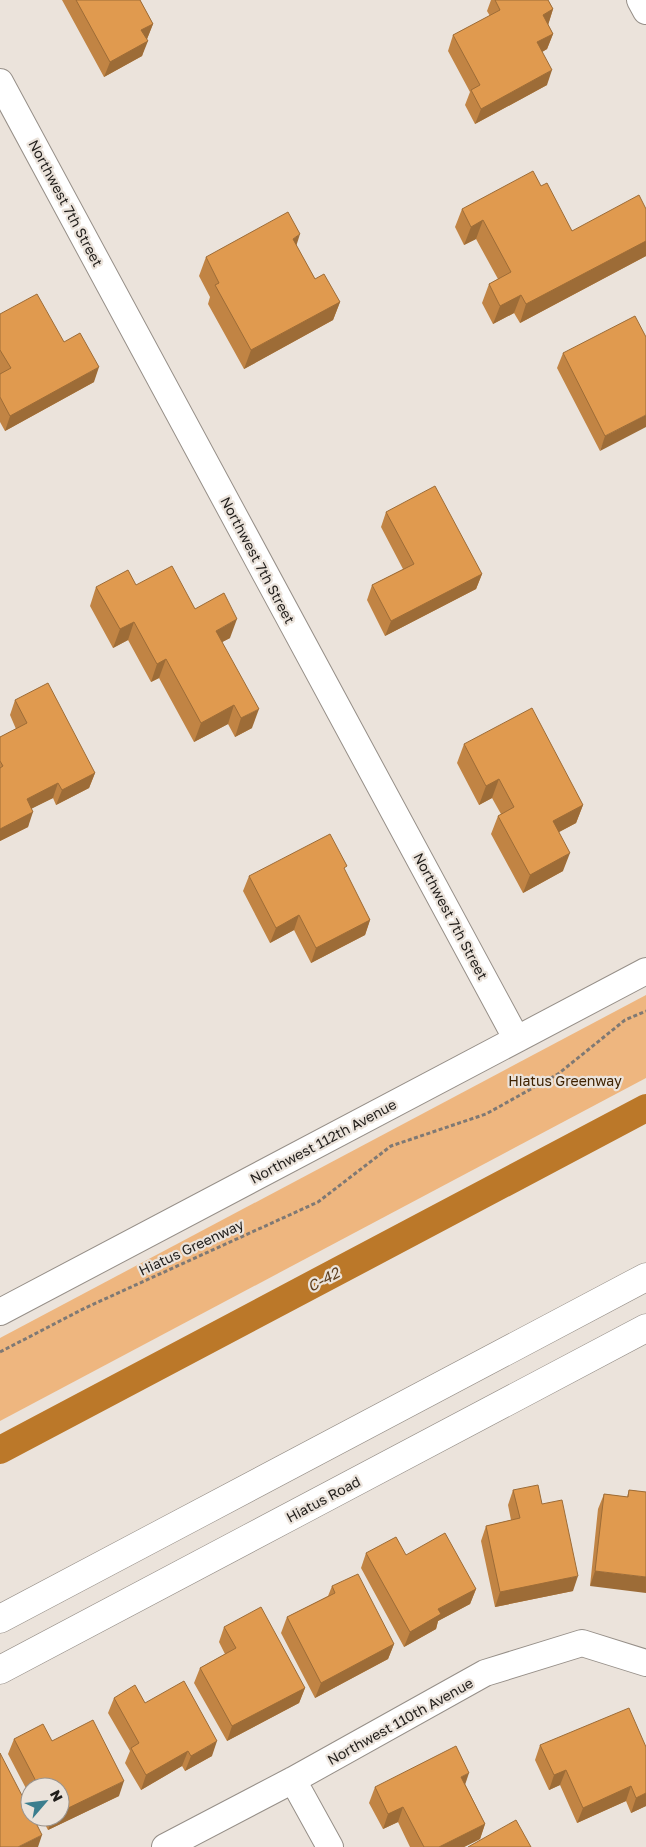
<svg xmlns="http://www.w3.org/2000/svg" width="646" height="1847" font-family="'Golos Text',sans-serif">
<rect width="100%" height="100%" fill="#ebe3db"/>
<!-- green -->
<path fill="#eeb67f" d="M646 995V1078L0 1421V1338Z"/>
<g fill="none" stroke-linecap="round" stroke-linejoin="round">
<!-- canal -->
<path stroke="#bb7829" stroke-width="28" d="M0 1450 646 1108"/>
<!-- minor casing -->
<g stroke="#968f88" stroke-width="28">
<path id="minor" d="M640 0 646 11
M0 82 516 1038
M0 1312 646 971
M293 1780 330 1847
M165 1847 293 1780 485 1673 582 1643 646 1663"/>
</g>
<!-- secondary casing -->
<g stroke="#968f88" stroke-width="29">
<path id="secondary" d="M0 1619 646 1277
M0 1670 646 1328"/>
</g>
<!-- path -->
<path stroke="#7f7974" stroke-width="3" stroke-dasharray="4 2.5" stroke-linecap="butt" d="M0 1352 85 1308 318 1202 391 1146 486 1114 558 1074 625 1020 646 1011"/>
<!-- minor -->
<use href="#minor" stroke="#fff" stroke-width="26"/>
<!-- secondary -->
<use href="#secondary" stroke="#fff" stroke-width="28"/>
</g>
<!-- wall -->
<path fill="#c18444" d="M62 0H140L153 24 147 39 142 56 104 77Z
M491 0H548L553 9 548 25 553 34 547 49 542 52 547 85 475 124 465 105 470 92 448 51 453 35 490 16 487 11Z
M541 186 572 231 646 209V256L520 323 514 313 493 324 482 303 489 284 498 279 476 239 464 245 455 227 462 209Z
M296 245 315 279 340 302 333 320 244 369 208 304 210 297 199 276 206 257Z
M0 314 64 342 94 382 5 431 0 422Z
M646 337 600 451 557 368 563 353Z
M386 512 482 574 476 589 385 636 367 600 372 585 403 569 381 527Z
M136 585 195 609 230 638 222 642 252 728 235 737 228 724 194 742 159 678 151 682 128 640 113 648 90 606 96 587Z
M15 700 95 773 89 788 56 805 53 798 32 808 28 827 0 841V737L16 729 10 715Z
M464 744 583 805 576 823 559 832 563 871 523 893 491 834 498 816 501 814 492 798 479 805 457 763Z
M345 871 370 920 365 935 311 963 294 930 270 943 243 891 249 876Z
M513 1490 542 1504 573 1591 495 1607 481 1541 486 1526 511 1520 508 1505Z
M629 1490 646 1492 590 1586 598 1509 604 1494 627 1497Z
M366 1553 406 1555 476 1589 470 1604 438 1621 436 1629 404 1647 361 1568Z
M332 1586 394 1644 388 1659 315 1698 281 1633 287 1617 328 1596Z
M224 1627 305 1688 299 1703 227 1741 194 1683 200 1668 225 1654 219 1642Z
M114 1698 145 1703 212 1756 185 1771 182 1766 141 1790 125 1763 130 1751 108 1713Z
M14 1739 52 1741 119 1796 48 1830 41 1817H60V1787H30V1796L8 1754Z
M540 1745 646 1747V1806L631 1813 626 1801 577 1823 560 1785 549 1790 535 1760Z
M465 1784 485 1824 480 1839 464 1847H410L398 1822 383 1829 369 1803 375 1787Z"/>
<!-- shaded-wall -->
<path fill="#9d6c37" d="M553 9 548 25 543 15Z
M153 24 147 39 136 45 141 30Z
M553 34 547 49 532 58 537 42Z
M148 41 142 56 104 77 110 62Z
M552 70 547 85 475 124 481 109Z
M483 220 476 239 464 245 471 227Z
M300 234 294 253 293 239Z
M646 241V256L520 323 526 304Z
M521 295 514 313 493 324 500 306Z
M340 302 333 320 244 369 251 350Z
M99 367 94 382 5 431 10 416Z
M646 415V427L600 451 605 436Z
M482 574 476 589 385 636 391 621Z
M237 619 230 638 209 649 216 631Z
M134 622 128 640 113 648 120 629Z
M166 659 159 678 151 682 157 664Z
M234 705 228 724 194 742 201 723Z
M259 709 252 728 235 737 241 718Z
M95 773 89 788 56 805 62 790Z
M499 779 492 798 479 805 486 786Z
M58 783 53 798 21 814 27 799Z
M583 805 576 823 546 839 553 821Z
M33 812 28 827 0 841V829Z
M570 853 563 871 523 893 530 875Z
M299 915 294 930 270 943 276 928Z
M370 920 365 935 311 963 316 948Z
M595 1571 646 1577V1593L590 1586Z
M578 1576 573 1591 495 1607 500 1592Z
M476 1589 470 1604 438 1621 436 1629 404 1647 410 1632 438 1609Z
M394 1644 388 1659 315 1698 321 1683Z
M305 1688 299 1703 227 1741 232 1726Z
M217 1741 212 1756 185 1771 191 1756Z
M188 1751 182 1766 141 1790 146 1775Z
M566 1770 560 1785 549 1790 554 1775Z
M469 1773 464 1788 461 1777Z
M124 1781 119 1796 48 1830 53 1817H60V1812Z
M631 1786 626 1801 577 1823 583 1808Z
M646 1793V1806L631 1813 636 1798Z
M403 1807 398 1822 383 1829 388 1814Z
M485 1824 480 1839 464 1847H439Z
M42 1835 38 1847H18Z"/>
<!-- building -->
<path fill="#e09a4f" stroke="#9d6c37" d="M76 0H140L153 24 141 30 148 41 110 62Z
M495 0H548L553 9 543 15 553 34 537 42 552 70 481 109 471 90 480 85 453 35 500 10Z
M533 171 541 186 547 183 572 231 639 195 646 209V241L526 304 521 295 500 306 489 284 511 272 483 220 471 227 462 209Z
M288 212 300 234 293 239 315 279 324 274 340 302 251 350 215 285 219 283 206 257Z
M37 294 64 342 80 333 99 367 10 416 0 397V374L11 368 0 350V314Z
M635 316 646 337V415L605 436 563 353Z
M435 486 482 574 391 621 372 585 414 564 386 512Z
M172 566 195 609 224 593 237 619 216 631 259 709 241 718 234 705 201 723 166 659 157 664 134 622 120 629 96 587 128 570 136 585Z
M48 683 95 773 62 790 58 783 27 799 33 812 0 829V768L3 766 0 761V737L27 723 15 700Z
M532 708 583 805 553 821 570 853 530 875 498 816 514 807 499 779 486 786 464 744Z
M330 834 347 866 344 868 370 920 316 948 299 915 276 928 249 876Z
M538 1485 542 1504 562 1500 578 1576 500 1592 486 1526 520 1518 513 1490Z
M629 1490 646 1492V1577L595 1571 604 1494 628 1497Z
M445 1533 476 1589 438 1609 441 1614 410 1632 366 1553 396 1537 406 1555Z
M358 1574 394 1644 321 1683 287 1617 335 1593 332 1586Z
M261 1607 305 1688 232 1726 200 1668 236 1648 224 1627Z
M184 1681 217 1741 191 1756 188 1751 146 1775 131 1748 139 1743 114 1698 135 1685 145 1703Z
M629 1708 646 1747V1793L636 1798 631 1786 583 1808 566 1770 554 1775 540 1745Z
M93 1720 124 1781 60 1812V1787H39L14 1739 43 1724 52 1741Z
M456 1746 469 1773 461 1777 485 1824 439 1847H424L403 1807 388 1814 375 1787Z
M0 1753 30 1811V1817H33L42 1835 18 1847H0Z
M516 1820 531 1847H468Z"/>
<g text-anchor="middle" dominant-baseline="central" stroke-width="4.5" stroke-linejoin="round" paint-order="stroke">
<!-- street labels -->
<g font-size="14" fill="#211e1b" stroke="#ebe3db">
<text transform="translate(66 203) rotate(62)">Northwest 7th Street</text>
<text transform="translate(258 560) rotate(62)">Northwest 7th Street</text>
<text transform="translate(451 916) rotate(62)">Northwest 7th Street</text>
<text transform="translate(323 1141) rotate(-28)">Northwest 112th Avenue</text>
<text transform="translate(191 1247) rotate(-25)">Hiatus Greenway</text>
<text transform="translate(323 1499) rotate(-28)">Hiatus Road</text>
<text transform="translate(400 1721) rotate(-29)">Northwest 110th Avenue</text>
</g>
<!-- park labels -->
<g font-size="14" fill="#3f2302" stroke="#ebe3db">
<text x="565" y="1080">Hiatus Greenway</text>
</g>
<!-- water labels -->
<g font-size="15" font-style="italic" fill="#5f4122" stroke="#ebe3db">
<text transform="translate(323 1279) rotate(-28)">C-42</text>
</g>
</g>
<!-- north arrow -->
<g transform="translate(45 1802) rotate(62)"><circle r="24" fill="#ebe3db" stroke="#9a948e"/>
<path d="M0-4L9 19L0 12L-9 19Z" fill="#3b7e8e"/>
<text y="-8" font-size="14" font-weight="bold" text-anchor="middle" fill="#211e1b">N</text>
</g>
</svg>
